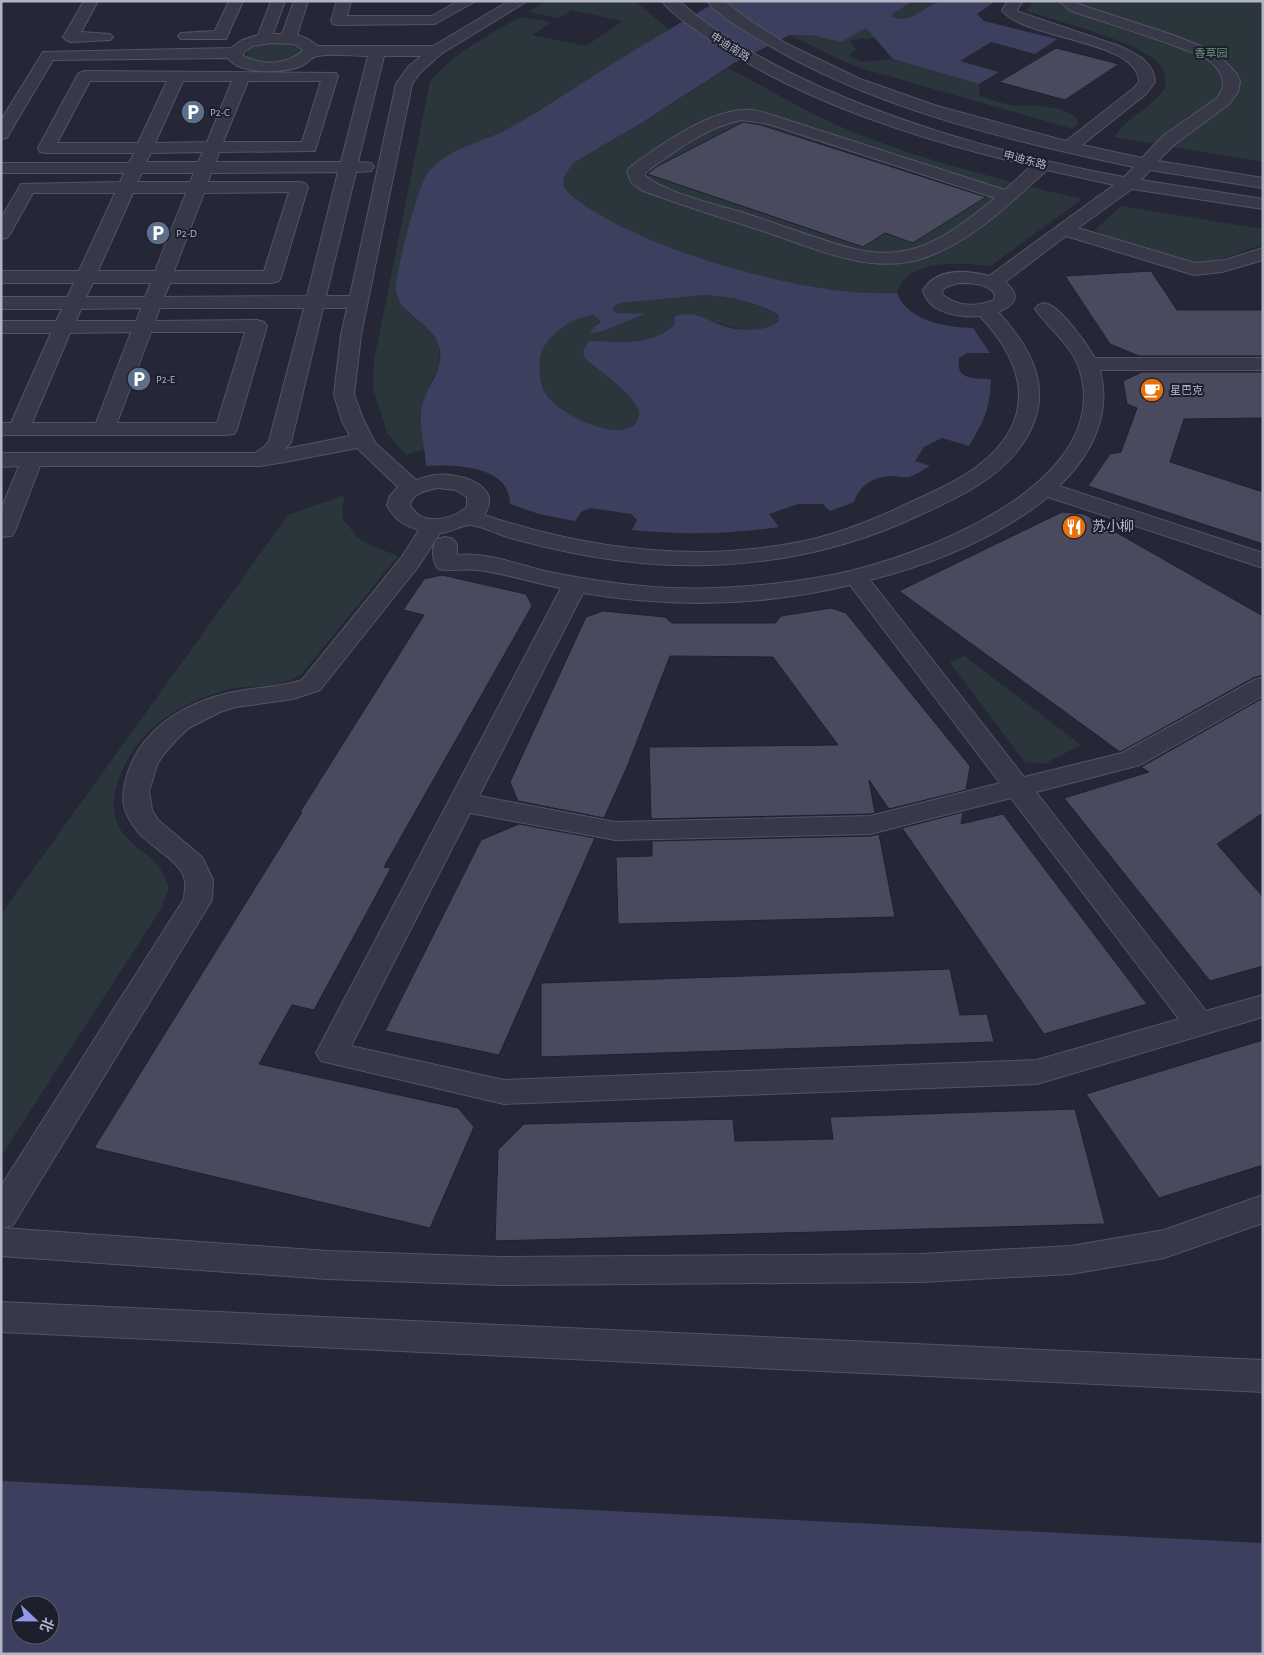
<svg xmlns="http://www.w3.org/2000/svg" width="1264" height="1655" font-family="'Alegreya Sans','Noto Sans SC',sans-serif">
<rect width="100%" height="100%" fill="#252737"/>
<!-- green -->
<path fill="#2b363c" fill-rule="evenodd" d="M546 1H635L669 30 510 128 490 137 425 177 418 195 396 284 410 315 428 329 439 345 440 364 430 385 422 432 425 449 406 455 387 433 373 388 374 360 430 82C454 52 488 36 520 17L551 22 532 35 586 46 623 21 572 10 559 18 528 12Z
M913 1H939C924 10 909 24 891 17L892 14Z
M1035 1H1263V162L1114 137C1129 116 1151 108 1165 88 1166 80 1166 73 1161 66 1145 43 1056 21 1026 11Z
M866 28 875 38 850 40 856 49 849 56 862 62 893 59 979 84 980 96C990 99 1000 103 1011 105 1032 107 1060 103 1077 119L1078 125 1073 129 864 69 845 62 790 35H811L825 38Z
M268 42 292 44 300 49V52C289 64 260 66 247 56L248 49Z
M728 68C767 88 807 113 846 129 922 161 1003 180 1082 199L991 266C962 263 907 257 897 293 865 294 834 291 803 285 737 273 637 242 583 204 577 200 570 196 566 189 563 186 563 183 563 179L573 163 638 125ZM747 120 987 196 913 243 885 233 862 247 645 173Z
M1121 206 1263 229V244C1244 251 1223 261 1203 262 1182 263 1112 242 1095 230Z
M705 295C732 297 755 301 778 316L779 322C759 340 719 324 698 315L674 325 654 339 642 342H624L585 358C600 372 632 392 639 411 640 417 638 421 634 425 613 442 555 412 544 391 541 386 540 379 540 373 539 364 539 355 544 347 554 330 575 317 594 315L601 322 594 327 606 330 643 315H624L613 311 614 306 620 303Z
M345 495 342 509 343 519 357 537 368 544 398 556 304 671C299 675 293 679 288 681 270 688 249 685 231 689 189 699 147 722 127 761 117 779 110 798 116 819 122 843 149 851 161 870 164 875 166 882 169 887L161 909 1 1156V914L288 515Z
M964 656 1081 745 1044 764 1025 762 950 662Z"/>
<!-- water -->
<path fill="#3c405e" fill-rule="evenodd" d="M718 1H913L892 14V17C911 24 921 9 938 2 948 0 983 1 996 1L977 14 984 21 1057 39 1035 54 991 42 960 61 999 72 979 84 893 59 866 28 841 42 811 35H790L736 62 638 125 573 163 563 179C563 182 563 186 566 189 570 196 577 199 583 204 637 242 737 273 803 285 834 291 865 294 897 293 908 322 947 327 973 328L990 353H967L959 358C955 381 975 378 991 379 990 409 984 421 969 446L942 438 924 447 915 461 930 466C924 469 916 475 909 477 905 478 899 476 894 476 875 476 860 484 854 502L830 511 823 504H798L769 514 779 527C730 534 681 535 632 530L637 520 631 514 591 508 581 512 575 521 539 514 510 504C510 465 454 464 426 466 425 449 420 431 421 414 422 390 446 371 439 346 431 320 393 314 396 283 398 265 418 186 427 174 449 146 482 144 511 127 542 110 571 90 601 71 639 47 678 24 718 1ZM705 295C731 297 755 301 778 315L779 321C768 332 741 331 727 327 706 321 698 310 675 316L674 325C650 347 620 342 589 341L583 352 585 358C600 372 632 392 639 411 640 416 638 421 634 425 613 442 555 412 544 391 541 386 540 379 540 373 539 364 539 355 544 347 554 330 575 317 594 315L601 322 594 327 590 334 606 330 645 314 617 313 613 311 614 306 620 303Z
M1 1481 1263 1543V1654H1ZM20 1605H50V1635H20Z"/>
<!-- building -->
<path fill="#494a5e" stroke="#1f212f" d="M1056 48 1119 64 1065 100 999 82Z
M743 122 761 125 986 197 913 243 885 233 863 247 647 174 656 167Z
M1151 271 1177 310H1263V356H1139L1110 344 1065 276Z
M1142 372H1263V418L1184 419 1170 462 1263 492V544L1088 486 1110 454 1121 452 1137 408 1127 404 1123 381Z
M1062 512 1084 514 1263 616V675L1253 678 1120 752 899 591Z
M442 575 526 594 532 606 384 867 391 868 314 1010 292 1005 259 1064 458 1108 474 1127 430 1228 94 1148 302 812H300L424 615 403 610 424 579Z
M831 608 846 613 970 766 966 790 889 809 869 780 875 813 870 814 651 819 649 747 838 745 773 657 670 656 627 767 604 818 518 801 510 782 586 617 603 611 665 617 672 623H775L781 616Z
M1263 698V813L1217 844 1263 897V966L1210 981 1064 798 1149 772 1141 767Z
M963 812 961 824 1003 814 1147 1004 1044 1034 902 828Z
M519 824 595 838 499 1055 385 1031 481 840Z
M879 834 895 917 618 924 616 857 652 856V841L870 836Z
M950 969 960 1015 987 1014 994 1042 541 1057V983Z
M1263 1040V1165L1159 1198 1086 1094Z
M1075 1109 1105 1224 495 1241 498 1150 524 1124 733 1119 735 1141 833 1139 830 1117Z"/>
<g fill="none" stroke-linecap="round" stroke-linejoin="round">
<!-- minor casing -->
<g stroke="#535463" stroke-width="2">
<path id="minor" d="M84 1H98L81 32 110 34 113 37 110 40 71 42 66 40 63 37Z
M229 1H243L226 39H181L178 36 181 33 215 31Z
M271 1H285L273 34H282L294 1H308L297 35 308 39 318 46H433L509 1H527L441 54 420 73 412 84 361 335 354 395 364 421 375 443 416 480C422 478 428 476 435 475 457 472 505 485 484 515 556 539 630 553 706 552 739 551 772 548 804 541 842 533 878 518 913 501 935 491 960 480 979 465 1038 419 1026 365 980 316 960 318 928 313 923 290 937 268 966 270 989 276L1114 185 1047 170C1010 203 973 241 924 258 871 276 814 248 763 231 722 218 681 205 641 190L631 182 627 171 630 167C659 146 706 112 743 110 756 109 769 114 781 118L1005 190 1031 166C917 139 797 101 700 33 688 24 671 14 662 1 667 1 673 0 677 1 684 3 692 13 698 17 718 32 740 46 762 58 869 117 1004 155 1124 177L1134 167C1006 140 867 107 755 37 741 29 717 14 707 1H724L752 22 787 44 860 79 937 106 1066 141 1134 88 1139 82C1138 39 1023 40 1002 10L1008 1H1023L1017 10 1019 12 1119 46C1136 54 1154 61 1155 82L1146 94 1082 145 1142 158 1163 136 1217 98C1229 83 1221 69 1207 59 1199 54 1187 51 1178 47 1143 34 1107 23 1071 11L1059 1H1076L1081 5 1170 34 1216 52 1237 74 1240 82 1238 92 1229 104 1175 144 1158 161 1263 178V188L1150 170 1141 180 1263 199V209L1132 189 1078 228 1195 263 1225 260 1263 248V260L1222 272 1194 275 1066 236 1005 282C1022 296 1015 305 998 312 1034 351 1056 394 1023 443 999 479 959 497 920 515 817 564 702 576 589 556 561 551 534 545 507 537 497 534 479 525 470 525 460 525 451 533 440 533L418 567 320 690 293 699 236 707 220 712 189 728 177 739 163 755 157 765 149 791 152 810 158 820 202 857 213 880 212 900 13 1225 3 1228 327 1251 499 1257 920 1254 1071 1246 1164 1230 1263 1195V1223L1164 1258 1071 1274 920 1282 499 1285 327 1279 1 1256V1186L184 899C184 894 186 886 185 881 182 861 150 847 138 832 121 810 120 798 128 772 144 725 192 699 239 691 260 687 282 687 302 680L401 558 419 530C403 525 395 520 387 505L390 496 398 487 357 448 285 462 260 466H40L15 531 12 536 1 537V509L19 466 1 467V453H255L265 446 269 441 304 308H160L155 321 257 320 264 322 267 326 237 429 234 434 226 435H1V423H11L51 333H1V321H56L62 309H1V297H67L74 283H1V271H79L115 193H33L10 234 7 238 1 239V218L21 184 120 182 124 173H1V163H129L134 153H46L40 152 38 148 77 76 79 73 85 71 336 73 338 76 315 151 219 152 216 162H341L368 56C352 56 334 53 318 56 312 56 307 63 302 66 285 73 239 75 228 58L53 60 9 134 7 138 1 139V120L43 52 231 48 242 40 258 35ZM271 43 294 44 303 50C288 66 261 65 243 56L244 52 253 46ZM384 56H421L408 67 396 84 350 296H326L356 172 371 171 374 167 371 163 358 162ZM90 81H167L138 143H57ZM183 81H232L207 142 155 143ZM248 81H321L302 142H223ZM741 120 769 124 995 198C967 221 933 249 896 252 883 254 867 252 854 249 816 239 779 224 741 212 714 204 667 193 645 176V173C673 152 707 127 741 120ZM203 152 198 162H146L151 153ZM338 172 307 296 164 297 170 283H272L279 281 281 277 308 187 305 183 299 182H208L211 173ZM142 173H194L190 182H137ZM289 192 264 271H174L204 193ZM133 193H186L155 271H98ZM93 283H151L145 297H86ZM958 283C970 283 990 283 995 295L994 300C977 307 958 307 943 295L942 291 946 287ZM141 308 136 321H76L81 309ZM323 308H347L341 335 334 395 342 421 350 436 285 449 291 442ZM131 332 96 423H32L70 333ZM151 332H245L217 423H117ZM437 488 456 490 467 497V507C452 520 421 527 410 505 413 493 425 491 437 488Z
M337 1H351L347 16H432L458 1H476L435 24 338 25 333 24 331 21Z
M1045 303C1061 307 1086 343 1095 358H1263V370H1100C1112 414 1091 456 1059 486L1263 553V568L1048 497C997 538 933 564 870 580L1024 777 1122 753 1254 680 1263 677V696L1140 765 1036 792 1206 1011 1263 995V1017L1037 1084 504 1104 321 1061 316 1053 561 588C533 583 505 573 477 570 463 568 451 572 438 569 432 561 431 547 437 539L445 537 453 539 457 544V555C487 552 520 565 549 572 589 580 629 586 670 588 724 590 778 585 832 575 915 559 1114 486 1080 371 1073 346 1050 330 1035 309L1038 305ZM850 585 1000 783 870 816 615 822 479 796 583 593C671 608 763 606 850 585ZM1011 798 1179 1019 1037 1060 504 1080 351 1046 470 813 615 840 870 834Z
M1 1302 1263 1360V1392L1 1332Z"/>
</g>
<!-- minor -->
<use href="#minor" fill="#383948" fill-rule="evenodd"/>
</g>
<!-- icons -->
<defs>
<g id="parking-disc" transform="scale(1.25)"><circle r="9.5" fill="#5c6f8a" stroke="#1d1f2d"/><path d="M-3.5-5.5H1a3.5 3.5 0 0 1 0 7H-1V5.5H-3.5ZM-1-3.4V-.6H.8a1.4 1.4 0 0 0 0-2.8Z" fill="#fff"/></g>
<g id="cafe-disc" transform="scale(1.25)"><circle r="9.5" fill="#e8710a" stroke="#1d1f2d"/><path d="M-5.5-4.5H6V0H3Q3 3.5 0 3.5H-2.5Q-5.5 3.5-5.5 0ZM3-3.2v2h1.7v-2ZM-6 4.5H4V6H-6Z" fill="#fff"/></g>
<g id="restaurant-disc" transform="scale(1.25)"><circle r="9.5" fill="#e8710a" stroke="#1d1f2d"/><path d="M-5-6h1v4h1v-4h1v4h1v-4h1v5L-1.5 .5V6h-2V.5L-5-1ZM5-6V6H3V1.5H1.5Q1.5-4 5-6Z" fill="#fff"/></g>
</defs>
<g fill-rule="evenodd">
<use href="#parking-disc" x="193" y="112"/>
<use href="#parking-disc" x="158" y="233"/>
<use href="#parking-disc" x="139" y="379"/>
<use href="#cafe-disc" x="1152" y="390"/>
<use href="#restaurant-disc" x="1074" y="527"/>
</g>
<g text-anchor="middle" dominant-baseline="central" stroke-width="4" stroke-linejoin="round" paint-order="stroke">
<!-- far-street labels -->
<g font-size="11" fill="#b3b4c4" stroke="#1d1f2d">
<text transform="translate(730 47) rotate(32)">申迪南路</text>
<text transform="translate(1025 160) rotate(15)">申迪东路</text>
</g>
<!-- far-park labels -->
<g font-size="11" fill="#6d9282" stroke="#1d1f2d">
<text x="1211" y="53">香草园</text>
</g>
<!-- far-poi labels -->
<g font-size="11" fill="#b3b4c4" stroke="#1d1f2d" text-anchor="start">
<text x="210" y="112">P2-C</text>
<text x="176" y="233">P2-D</text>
<text x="156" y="379">P2-E</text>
<text x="1170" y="390">星巴克</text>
</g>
<!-- poi labels -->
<g font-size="14" fill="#b3b4c4" stroke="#1d1f2d" text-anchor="start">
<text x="1092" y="527">苏小柳</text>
</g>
</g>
<!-- border -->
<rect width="1264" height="1655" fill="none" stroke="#b3b4c4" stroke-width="5"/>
<!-- north arrow -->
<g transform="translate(35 1620) rotate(112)"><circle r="24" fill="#1d1f2d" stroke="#595b69"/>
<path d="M0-4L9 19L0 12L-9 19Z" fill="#9297e9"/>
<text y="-8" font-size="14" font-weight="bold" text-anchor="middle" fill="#b3b4c4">北</text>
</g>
</svg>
